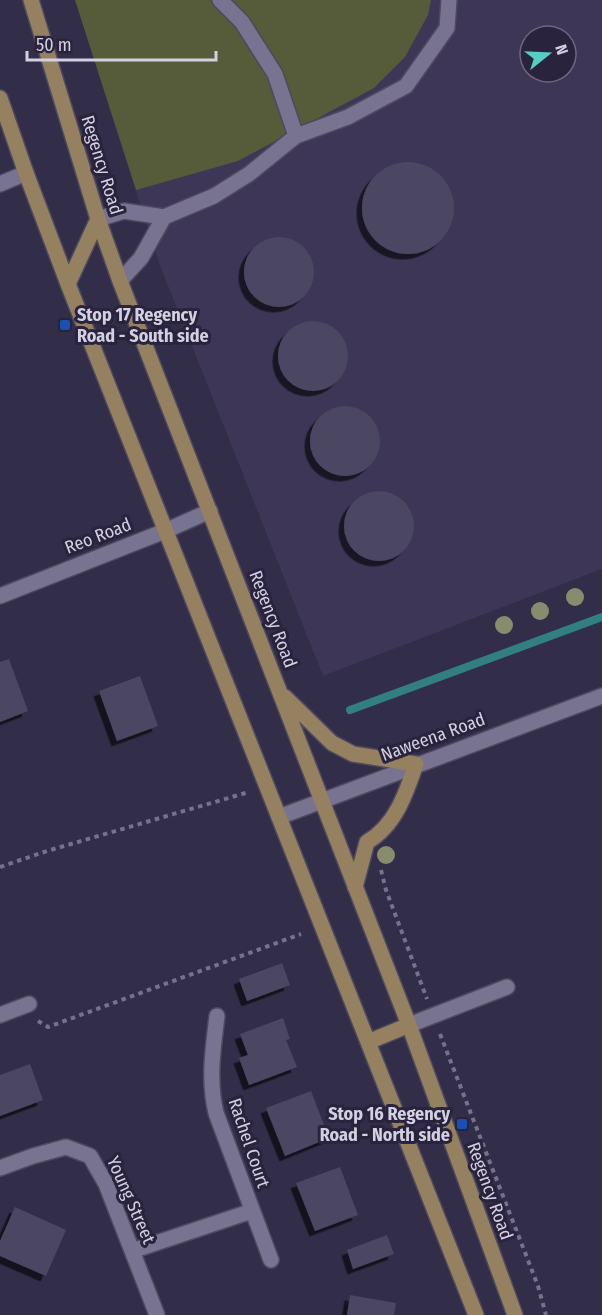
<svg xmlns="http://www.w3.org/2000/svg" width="602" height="1315" font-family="'Fira Sans Condensed',sans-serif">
<defs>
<filter id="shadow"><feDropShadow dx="-5.5" dy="5.5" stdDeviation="0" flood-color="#0009"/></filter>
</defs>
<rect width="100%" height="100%" fill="#322d48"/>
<!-- built -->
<path fill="#3d3657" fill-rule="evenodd" d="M75 0H602V569L323 676 159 263ZM530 36H566V72H530Z"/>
<!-- green -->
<path fill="#565c39" d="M75 0H431L428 15 405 57 374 88 238 161 136 190Z"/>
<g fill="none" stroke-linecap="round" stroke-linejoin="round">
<!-- stream -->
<path stroke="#317f80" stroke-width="8" d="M350 710 602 617"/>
</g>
<!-- building -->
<path fill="#4b4662" filter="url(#shadow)" d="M362 208a46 46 0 1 1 92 0a46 46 0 1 1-92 0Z
M244 272a35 35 0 1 1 70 0a35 35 0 1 1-70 0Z
M278 356a35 35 0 1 1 70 0a35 35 0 1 1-70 0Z
M310 441a35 35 0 1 1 70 0a35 35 0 1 1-70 0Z
M344 526a35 35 0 1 1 70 0a35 35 0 1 1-70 0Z
M9 659 28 711 0 722V662Z
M140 676 158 726 117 741 99 691Z
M282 963 290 985 247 1001 239 979Z
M283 1018 290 1039 286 1040 297 1067 249 1085 239 1058 248 1055 240 1034Z
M30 1064 43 1100 0 1116V1075Z
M311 1091 329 1138 285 1156 266 1108Z
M340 1167 358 1215 315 1231 296 1183Z
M15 1207 66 1230 46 1276 0 1256V1241Z
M387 1235 394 1254 353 1269 347 1250Z
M350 1295 396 1303 394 1315H347Z"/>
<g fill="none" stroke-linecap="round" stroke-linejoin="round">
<!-- minor casing -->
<g stroke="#4e495f" stroke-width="18">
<path id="minor" d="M220 0 242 22 275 74 296 136
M0 184 26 173
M164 217 214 196 249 174 296 136 348 117 406 86 447 28 449 0
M98 219 124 211 164 217 141 258 120 281
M0 596 165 531 210 511
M279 817 602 696
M0 1015 29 1004
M217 1016C213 1049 208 1080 216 1113L271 1260
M409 1025 507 987
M0 1168 33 1156 66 1147 90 1156 106 1184 157 1315
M132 1251 252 1211"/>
</g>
<!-- major casing -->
<g stroke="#4e495f" stroke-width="18">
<path id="major" d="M31 0 98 219 120 281 409 1025 515 1315
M0 98 26 173 68 284 476 1315
M68 284 98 219
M285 697 332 743 353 754 416 764C406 794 395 826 367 842L355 887
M368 1042 409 1025"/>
</g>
<!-- path -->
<path stroke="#767289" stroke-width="4" stroke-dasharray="4.5 4.5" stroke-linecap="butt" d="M0 867 47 851 249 792
M381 870 386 890 427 999
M38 1021 48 1027 301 934
M440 1034 538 1286 546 1315"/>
<!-- minor -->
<use href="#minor" stroke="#787391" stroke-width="15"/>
<!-- major -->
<use href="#major" stroke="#958160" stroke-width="15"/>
</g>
<!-- trees -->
<g fill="#868c6c">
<circle cx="575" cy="597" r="9"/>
<circle cx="540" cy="611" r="9"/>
<circle cx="504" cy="625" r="9"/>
<circle cx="386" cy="855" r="9"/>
</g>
<!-- markers -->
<g fill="#1a4fb4" stroke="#29233d" stroke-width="2">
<rect x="59" y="319" width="12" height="12" rx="3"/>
<rect x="456" y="1118" width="12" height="12" rx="3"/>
</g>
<g text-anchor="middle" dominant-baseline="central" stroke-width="6" stroke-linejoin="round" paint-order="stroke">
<!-- street labels -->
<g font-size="18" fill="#d2d0e1" stroke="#29233d">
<text transform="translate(102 165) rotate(73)">Regency Road</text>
<text transform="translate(98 536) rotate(-21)">Reo Road</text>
<text transform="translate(273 619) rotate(69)">Regency Road</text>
<text transform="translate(433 737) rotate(-20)">Naweena Road</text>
<text transform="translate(249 1143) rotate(71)">Rachel Court</text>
<text transform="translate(490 1191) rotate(70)">Regency Road</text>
<text transform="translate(131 1200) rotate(66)">Young Street</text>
</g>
<!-- poi labels -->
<g font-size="18" font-weight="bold" fill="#d2d0e1" stroke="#29233d" text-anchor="start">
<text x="77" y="315">Stop 17 Regency<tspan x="77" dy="21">Road - South side</tspan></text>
<text x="450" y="1114" text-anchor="end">Stop 16 Regency<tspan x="450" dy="21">Road - North side</tspan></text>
</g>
</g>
<!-- north arrow -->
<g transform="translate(548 54) rotate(72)"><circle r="28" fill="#29233d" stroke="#6d687f" stroke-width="1.5"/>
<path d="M0-4.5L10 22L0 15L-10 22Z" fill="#55cec5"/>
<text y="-9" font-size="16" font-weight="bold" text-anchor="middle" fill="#d2d0e1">N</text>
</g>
<!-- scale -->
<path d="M27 51v9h189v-9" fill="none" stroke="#d2d0e1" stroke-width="3"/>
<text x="36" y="51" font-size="18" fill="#d2d0e1" stroke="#29233d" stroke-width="4.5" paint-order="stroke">50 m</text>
</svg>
